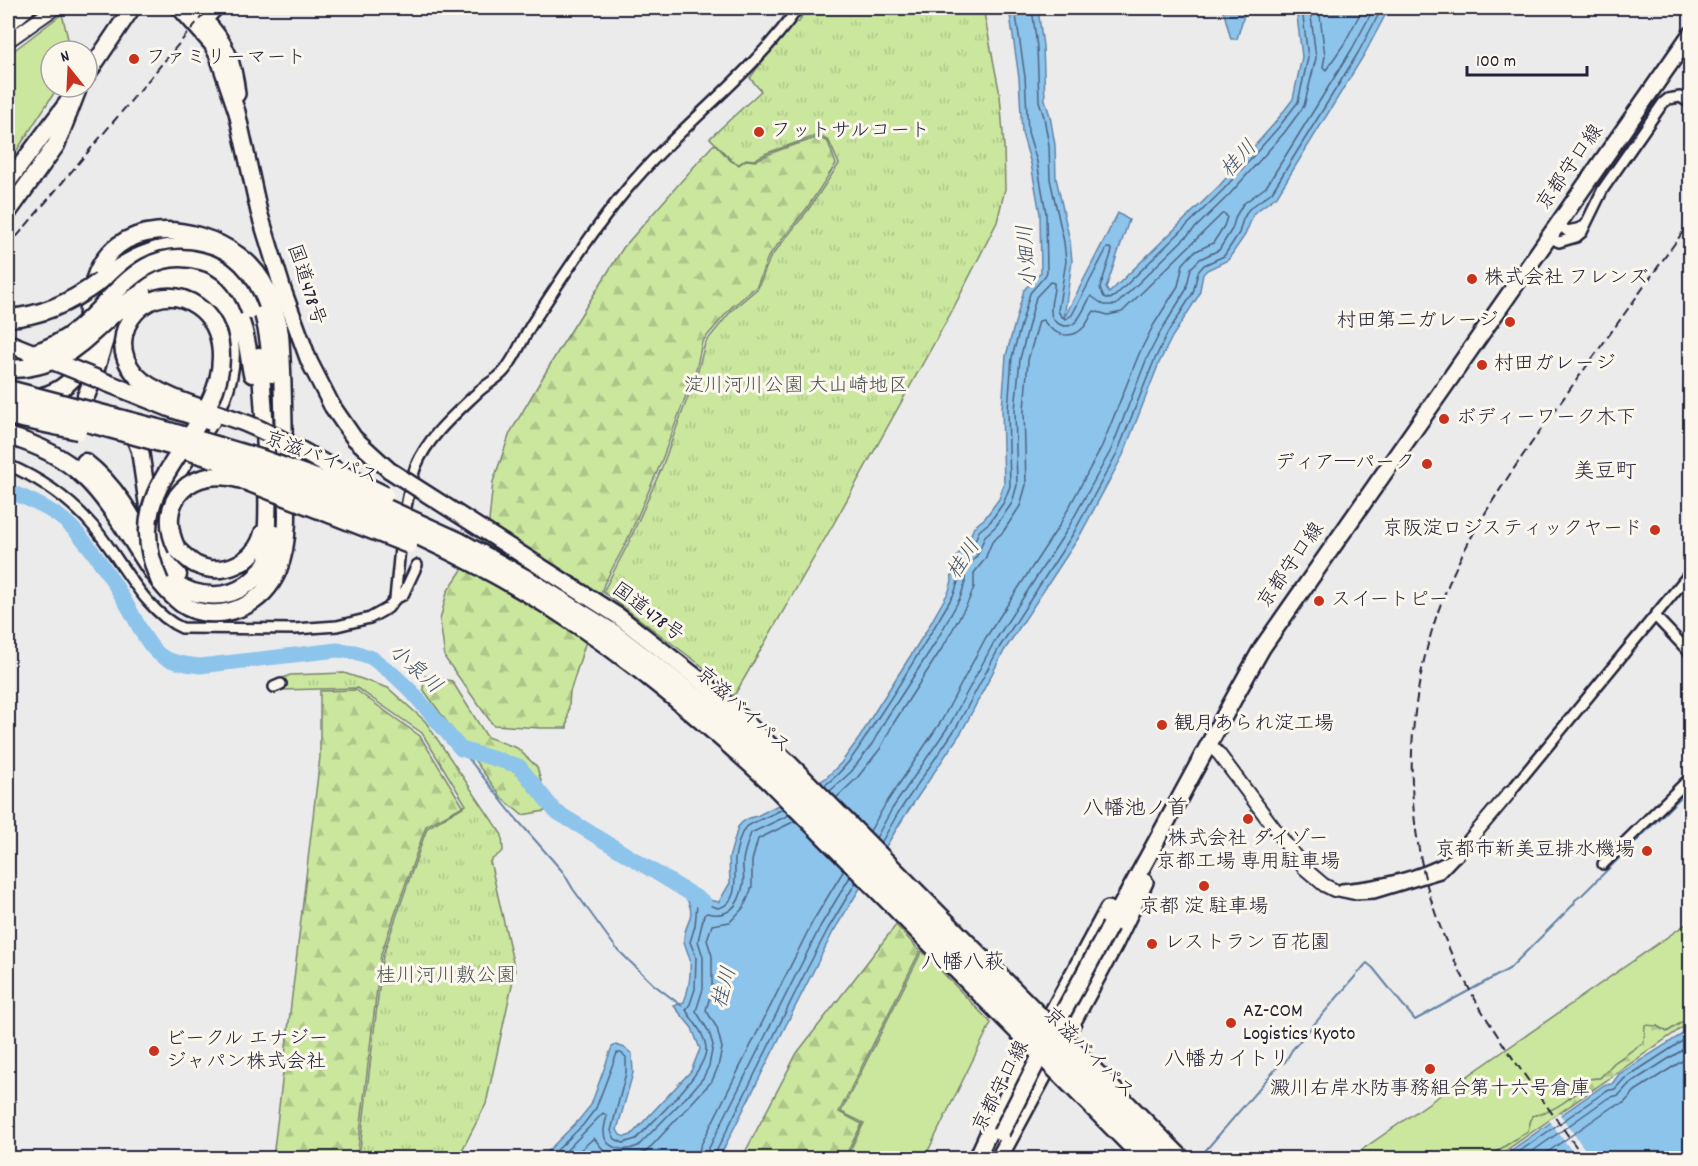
<svg xmlns="http://www.w3.org/2000/svg" width="1698" height="1166" font-family="Dekko,'Klee One',sans-serif">
<defs>
<pattern id="forest-firs" width="22" height="20" patternUnits="userSpaceOnUse" patternTransform="scale(1.5)"><rect width="22" height="20" fill="#cbe79e"/><path d="M5 1l3.5 6h-7zM16 11l3.5 6h-7z" fill="#aec689"/></pattern>
<pattern id="park-tufts" width="24" height="20" patternUnits="userSpaceOnUse" patternTransform="scale(1.5)"><rect width="24" height="20" fill="#cbe79e"/><path d="M3 7l-1-3M5 7V3M7 7l1-3M15 17l-1-3M17 17v-4M19 17l1-3" fill="none" stroke="#aec689"/></pattern>
</defs>
<rect width="100%" height="100%" fill="#ecebec"/>
<filter id="ink" filterUnits="userSpaceOnUse"><feTurbulence type="fractalNoise" baseFrequency=".0167" numOctaves="2"/><feDisplacementMap in="SourceGraphic" scale="12" xChannelSelector="R" yChannelSelector="G"/><feConvolveMatrix kernelMatrix="1 2 1 2 8 2 1 2 1" color-interpolation-filters="sRGB"/></filter>
<g filter="url(#ink)">
<!-- grass -->
<path fill="#cbe79e" stroke="#76846c" stroke-width="1.5" d="M62 14 71 51H51V87H58L8 164V55Z
M1689 922 1690 1017 1667 1032 1657 1026 1644 1042 1614 1063 1600 1078 1588 1079C1575 1097 1554 1112 1532 1116L1528 1131 1487 1158H1350Z
M922 951 991 1023 925 1157 846 1158 864 1123 841 1112Z"/>
<!-- forest -->
<path fill="url(#forest-firs)" stroke="#76846c" stroke-width="1.5" d="M818 137 828 142 836 164 807 208 768 257 757 286 730 309 702 342 697 366 660 465 626 543 604 584 570 692 567 728H540L493 725 445 658 440 620 447 592 488 531 493 482 510 433 557 353 623 248 712 146 715 144 731 161 739 165 746 160 755 161C774 150 797 145 818 137Z
M425 676 452 681 487 737 517 748 537 767 545 795V811L522 815 502 798 423 689Z
M356 690 420 736 463 806 426 826 381 954 357 1158H273L320 757V691Z
M896 925 920 951 839 1112 862 1124 844 1158H742L797 1053Z
M1690 1017V1022L1495 1158H1487L1528 1131 1532 1116C1554 1112 1575 1097 1588 1079L1600 1078 1614 1063 1644 1042 1645 1025 1657 1026 1667 1032Z"/>
<!-- park -->
<path fill="url(#park-tufts)" stroke="#76846c" stroke-width="1.5" d="M806 8H983L1000 95 1004 147 1005 189 997 222 952 311 834 523 734 696 702 666 603 592 628 544 662 467 699 367 705 343 732 310 758 288 770 258 808 210 839 164 829 141 818 135 767 153 754 160 746 159 739 164 732 161 710 138 761 91 750 78 790 23 799 22Z
M344 673 388 688 425 721 502 835 503 851 490 861 515 971 486 1104 458 1158H359L383 955 427 828 466 805 422 733 357 688 281 690 274 682 290 675Z"/>
<!-- water -->
<path fill="#8dc4eb" stroke="#6283a5" stroke-width="1.5" d="M1009 8H1037L1038 9 1043 46 1045 100 1050 116 1055 145 1056 178 1070 241 1072 261 1064 318 1118 213 1129 220 1106 288 1109 293 1219 186 1274 124 1293 99 1302 57 1296 8H1389L1364 55 1277 196 1254 213 1245 235 1228 260 1207 270 1203 274 1199 295 1172 337 1159 363 1123 455 1079 537 1004 651 962 731 904 817 833 932 719 1158H541L578 1121 591 1105 612 1047 616 1045 625 1048 632 1054 633 1073 617 1130 620 1135 625 1137 631 1135 691 1071 700 1049 692 1028 674 1006 684 1002C689 989 691 974 690 960 689 953 685 948 684 941 683 923 699 918 685 896L690 889 709 900 719 902 730 883 729 858 738 827C743 820 748 818 757 816L813 787 827 777 841 763 860 737 874 713 925 633 949 591 952 581 951 568 959 553 966 547 974 527 985 518 999 499 1004 484 1002 409 1006 356 1024 290 1041 272 1040 214 1031 164 1022 133 1019 78Z
M1220 8H1246L1237 39H1231L1224 13Z
M1690 1029V1158H1500L1604 1085 1612 1084 1619 1074Z"/>
<!-- pier -->
<path fill="#ecebec" d="M1559 1113 1591 1158H1577L1549 1120Z"/>
<g fill="none" stroke-linecap="round" stroke-linejoin="round">
<!-- shore -->
<path stroke="#4d6381" stroke-width="1.5" d="M1032 8 1037 47 1039 101 1044 117 1049 146 1050 179 1064 242 1066 261 1058 311 1061 316 1066 319 1072 315 1107 248H1110L1112 251 1100 288 1104 297 1110 299 1115 296 1223 190 1278 128 1298 102 1308 58 1302 8
M1319 8 1325 56 1323 67 1326 70 1344 44 1363 8
M824 786C851 766 863 740 881 713 907 674 930 634 954 594L958 582V569L964 557 971 550 979 531 990 522 1004 502 1010 486 1008 410 1012 357 1030 293 1045 276 1047 272 1046 213 1037 162 1028 132 1025 77 1015 8
M830 791 851 772 872 744 886 719 937 640 960 598 965 583V571L978 554 985 536 996 526 1012 503 1017 485 1015 410 1020 359 1036 297 1050 282 1054 283C1055 292 1050 302 1051 312 1051 317 1054 322 1059 324 1077 334 1084 306 1091 296L1104 305H1116L1229 195 1284 133 1304 106 1316 58 1310 8
M836 798 857 778 880 749 893 724 944 645 968 602 974 587V573L985 559 992 542 1003 532 1020 506 1026 485 1024 410 1028 360 1039 321 1043 320C1053 334 1070 342 1084 327 1088 323 1090 316 1094 311L1108 315 1122 312 1222 214H1225L1227 217 1224 226 1213 243 1194 252 1183 264 1178 286 1153 326 1139 354 1102 446 1059 526 985 639 942 720 885 805 870 831
M876 838 892 809 950 724 993 644 1067 530 1111 450 1147 358 1161 331 1186 290 1191 268 1200 259 1219 250 1232 229 1236 216 1243 204 1266 187 1352 49 1374 8
M881 843 898 813 956 728 999 648 1073 534 1117 453 1154 361 1167 334 1193 293 1198 272 1204 265 1224 256 1239 233 1243 219 1249 209 1272 192 1358 53 1382 8
M549 1158 583 1125 596 1108 617 1053H621L626 1057V1073L611 1131 615 1139 623 1143 636 1139C653 1121 708 1072 706 1047 704 1032 693 1022 686 1010L690 1004 695 989 696 957 690 942 695 926 697 904 700 902 718 908C740 904 734 875 735 859 736 851 740 834 745 828 748 824 776 813 783 809
M559 1158 603 1113 607 1116C606 1120 604 1126 604 1131 604 1150 625 1152 638 1146L692 1091 703 1078 709 1066 713 1045 709 1032 696 1011 703 989V957L698 941 704 915 707 913C728 918 739 907 743 885 745 877 742 869 743 861 744 852 748 841 751 833L789 815
M571 1158 594 1138 605 1152 618 1158
M632 1158 647 1151 712 1081 718 1067 722 1048 717 1028 706 1010 712 990V956L707 940 712 925 730 922 744 907 752 887V861L758 839 795 821
M698 1158 700 1147 813 921 844 870
M707 1158 708 1150 821 925 850 877
M714 1158 715 1154 807 969 828 929 856 882
M1510 1158 1606 1091 1615 1089 1624 1079 1690 1036
M1523 1158 1608 1098 1619 1095 1629 1084 1690 1045
M1539 1158 1612 1107 1624 1103 1635 1091 1690 1056"/>
<!-- stream -->
<path stroke="#6283a5" stroke-width="2" d="M461 749 513 815 563 872 573 889 616 948 653 984 682 1006
M1199 1158 1280 1064 1285 1062 1292 1050 1365 965 1367 963 1373 968 1415 1020 1509 969 1574 904 1575 900 1582 895 1690 788"/>
<!-- river -->
<path stroke="#8dc4eb" stroke-width="15" d="M8 491C24 497 42 505 57 515 84 533 111 577 127 605 137 621 145 643 160 655 171 663 187 664 200 666L337 650 355 652 372 658 393 674 411 691 461 749 519 766 555 811 704 902"/>
<!-- minor casing -->
<g stroke="#22223b" stroke-width="14">
<path id="minor" d="M206 22 219 8
M1558 224 1567 231 1577 229 1585 226
M1549 237 1559 242 1576 237 1582 232 1603 189 1663 103 1668 99 1680 97 1690 103
M8 465C41 479 69 498 93 526 119 556 145 613 182 628L295 629 337 626 370 618 388 608 395 599 401 538
M404 519C407 501 410 482 416 466 428 437 455 414 477 393 486 384 497 380 505 370 517 355 524 335 535 319 564 275 593 230 627 189 680 125 750 77 798 8
M395 599 403 595 417 565
M1655 616 1690 653
M274 687 281 684
M1510 792 1690 573
M1603 864 1690 778
M1342 889C1378 886 1418 877 1450 860
M1334 890 1353 894 1374 893 1440 873 1457 855"/>
</g>
<!-- tertiary casing -->
<g stroke="#22223b" stroke-width="16">
<path id="tertiary" d="M8 41 55 8
M1208 743 1219 754 1304 868 1324 885 1334 890
M1457 855 1510 792"/>
</g>
<!-- primary casing -->
<g stroke="#22223b" stroke-width="20">
<path id="primary" d="M1110 926C1161 834 1210 740 1262 648L1690 35
M977 1158 994 1121 1108 909
M999 1158 1115 944 1145 882"/>
</g>
<!-- trunk casing -->
<g stroke="#22223b" stroke-width="20">
<path id="trunk" d="M180 8 212 44 218 56 237 112 259 212 283 290 309 361 332 406
M204 20C226 41 234 65 237 94
M87 75 132 8
M8 182 70 99"/>
</g>
<!-- motorway casing -->
<g stroke="#22223b" stroke-width="21">
<path id="motorway" d="M8 23 26 8
M8 212 56 145 77 91
M100 281C115 270 130 259 148 253 189 238 235 253 255 292 267 317 270 347 272 374
M146 291C167 283 189 284 207 298 220 309 229 325 230 341 236 387 210 423 186 459 172 481 156 502 157 530
M8 355 18 356
M259 356C263 387 264 418 266 450 267 483 269 516 265 549
M86 396C99 367 106 321 125 298 155 262 212 266 234 307 246 327 248 352 252 374
M130 426 140 450 151 527C156 544 163 563 178 575
M8 436C77 456 98 487 135 545 147 564 159 584 176 599 190 613 213 616 231 611 253 605 269 591 278 570 293 534 285 487 284 448 283 410 283 372 280 334 275 304 265 275 239 256 194 222 114 216 94 281 91 290 88 299 88 308 87 327 89 348 81 366 71 385 54 395 33 398
M85 462C115 485 132 516 149 549
M177 549C183 555 188 560 195 564 222 578 256 562 263 533
M162 571C170 581 181 588 193 592 236 605 269 577 275 534"/>
</g>
<!-- minor -->
<use href="#minor" stroke="#fbf7ec" stroke-width="9"/>
<!-- tertiary -->
<use href="#tertiary" stroke="#fbf7ec" stroke-width="12"/>
<!-- primary -->
<use href="#primary" stroke="#fbf7ec" stroke-width="15"/>
<!-- trunk -->
<use href="#trunk" stroke="#fbf7ec" stroke-width="15"/>
<!-- motorway -->
<use href="#motorway" stroke="#fbf7ec" stroke-width="16"/>
<!-- rail -->
<path stroke="#22223b" stroke-width="2" stroke-dasharray="9 4.5" stroke-linecap="butt" d="M8 247 209 8
M1584 1158C1538 1092 1485 1027 1451 953 1395 829 1400 683 1459 561 1491 496 1534 440 1575 382 1614 329 1652 275 1690 222"/>
<!-- primary-bridge casing -->
<g stroke="#22223b" stroke-width="20" stroke-linecap="butt">
<path id="primary-bridge" d="M1001 1133 1054 1029 1110 926"/>
</g>
<!-- trunk-bridge casing -->
<g stroke="#22223b" stroke-width="20" stroke-linecap="butt">
<path id="trunk-bridge" d="M332 406 354 438 389 470 618 616 705 684 790 764 1182 1158"/>
</g>
<!-- motorway-bridge casing -->
<g stroke="#22223b" stroke-width="21" stroke-linecap="butt">
<path id="motorway-bridge" d="M8 318C43 316 72 302 100 281
M8 343 172 409 211 422
M30 354C48 349 64 341 78 329 117 297 141 245 201 261 227 267 241 287 250 311
M8 369C78 369 92 322 143 292
M8 389 169 431 260 458 336 485 459 541 531 581 614 633 697 697 781 775 1162 1158
M8 403C196 449 387 504 553 609 632 659 703 720 772 784L1143 1158
M8 416 78 431
M338 472 385 495
M177 549C153 500 193 464 242 480L409 545
M160 582C123 501 179 467 210 401 225 371 228 328 197 306 152 274 99 332 135 374 156 398 219 412 250 425 283 439 315 458 346 476"/>
</g>
<!-- primary-bridge -->
<use href="#primary-bridge" stroke="#fbf7ec" stroke-width="15"/>
<!-- trunk-bridge -->
<use href="#trunk-bridge" stroke="#fbf7ec" stroke-width="15"/>
<!-- motorway-bridge -->
<use href="#motorway-bridge" stroke="#fbf7ec" stroke-width="16"/>
</g>
</g>
<!-- markers -->
<g fill="#c8321e" stroke="#fbf7ec" stroke-width="2">
<circle cx="134" cy="59" r="6"/>
<circle cx="759" cy="132" r="6"/>
<circle cx="1472" cy="279" r="6"/>
<circle cx="1510" cy="322" r="6"/>
<circle cx="1482" cy="365" r="6"/>
<circle cx="1444" cy="419" r="6"/>
<circle cx="1427" cy="464" r="6"/>
<circle cx="1655" cy="530" r="6"/>
<circle cx="1319" cy="601" r="6"/>
<circle cx="1162" cy="725" r="6"/>
<circle cx="1248" cy="819" r="6"/>
<circle cx="1647" cy="851" r="6"/>
<circle cx="1204" cy="886" r="6"/>
<circle cx="1152" cy="944" r="6"/>
<circle cx="1231" cy="1023" r="6"/>
<circle cx="154" cy="1051" r="6"/>
<circle cx="1430" cy="1069" r="6"/>
</g>
<g text-anchor="middle" dominant-baseline="central" stroke-width="6" stroke-linejoin="round" paint-order="stroke">
<!-- poi labels -->
<g font-size="20" fill="#22223b" stroke="#fbf7ec" text-anchor="start">
<text x="146" y="59">ファミリーマート</text>
<text x="771" y="132">フットサルコート</text>
<text x="1484" y="279">株式会社 フレンズ</text>
<text x="1498" y="322" text-anchor="end">村田第二ガレージ</text>
<text x="1494" y="365">村田ガレージ</text>
<text x="1456" y="419">ボディーワーク木下</text>
<text x="1415" y="464" text-anchor="end">ディア―パーク</text>
<text x="1643" y="530" text-anchor="end">京阪淀ロジスティックヤード</text>
<text x="1331" y="601">スイートピー</text>
<text x="1174" y="725">観月あられ淀工場</text>
<text x="1248" y="840" text-anchor="middle">株式会社 ダイゾー<tspan x="1248" dy="23">京都工場 専用駐車場</tspan></text>
<text x="1635" y="851" text-anchor="end">京都市新美豆排水機場</text>
<text x="1204" y="908" text-anchor="middle">京都 淀 駐車場</text>
<text x="1164" y="944">レストラン 百花園</text>
<text x="1243" y="1012">AZ-COM<tspan x="1243" dy="23">Logistics Kyoto</tspan></text>
<text x="166" y="1040">ビークル エナジー<tspan x="166" dy="23">ジャパン株式会社</tspan></text>
<text x="1430" y="1090" text-anchor="middle">澱川右岸水防事務組合第十六号倉庫</text>
</g>
<!-- street labels -->
<g font-size="20" fill="#22223b" stroke="#fbf7ec">
<text transform="translate(1571 168) rotate(-55)">京都守口線</text>
<text transform="translate(305 285) rotate(72)">国道478号</text>
<text transform="translate(321 459) rotate(20)">京滋バイパス</text>
<text transform="translate(1292 566) rotate(-55)">京都守口線</text>
<text transform="translate(647 613) rotate(37)">国道478号</text>
<text transform="translate(742 711) rotate(42)">京滋バイパス</text>
<text transform="translate(1088 1054) rotate(45)">京滋バイパス</text>
<text transform="translate(1002 1087) rotate(-63)">京都守口線</text>
</g>
<!-- park labels -->
<g font-size="20" fill="#4c5354" stroke="#fbf7ec">
<text x="796" y="387">淀川河川公園 大山崎地区</text>
<text x="446" y="977">桂川河川敷公園</text>
</g>
<!-- water labels -->
<g font-size="21" font-style="italic" fill="#425370" stroke="#fbf7ec">
<text transform="translate(1240 160) rotate(-47)">桂川</text>
<text transform="translate(1029 256) rotate(-94)">小畑川</text>
<text transform="translate(965 560) rotate(-56)">桂川</text>
<text transform="translate(414 670) rotate(42)">小泉川</text>
<text transform="translate(726 988) rotate(-74)">桂川</text>
</g>
<!-- neighbourhood labels -->
<g font-size="21" fill="#22223b" stroke="#fbf7ec">
<text x="1605" y="473">美豆町</text>
<text x="1135" y="810">八幡池ノ首</text>
<text x="963" y="964">八幡八萩</text>
<text x="1227" y="1061">八幡カイトリ</text>
</g>
</g>
<!-- margin -->
<rect width="1698" height="1166" fill="none" stroke="#fbf7ec" stroke-width="30"/>
<rect x="15" y="15" width="1668" height="1136" fill="none" stroke="#22223b" stroke-width="2" filter="url(#ink)"/>
<!-- north arrow -->
<g transform="translate(69 69) rotate(342)"><circle r="28" fill="#fbf7ec" stroke="#a4a2a5" stroke-width="1.5"/>
<path d="M0-4.5L10 22L0 15L-10 22Z" fill="#c8321e"/>
<text y="-9" font-size="16" font-weight="bold" text-anchor="middle" fill="#22223b">N</text>
</g>
<!-- scale -->
<path d="M1467 66v9h120v-9" fill="none" stroke="#22223b" stroke-width="3"/>
<text x="1476" y="66" font-size="18" fill="#22223b" stroke="#fbf7ec" stroke-width="4.5" paint-order="stroke">100 m</text>
</svg>
